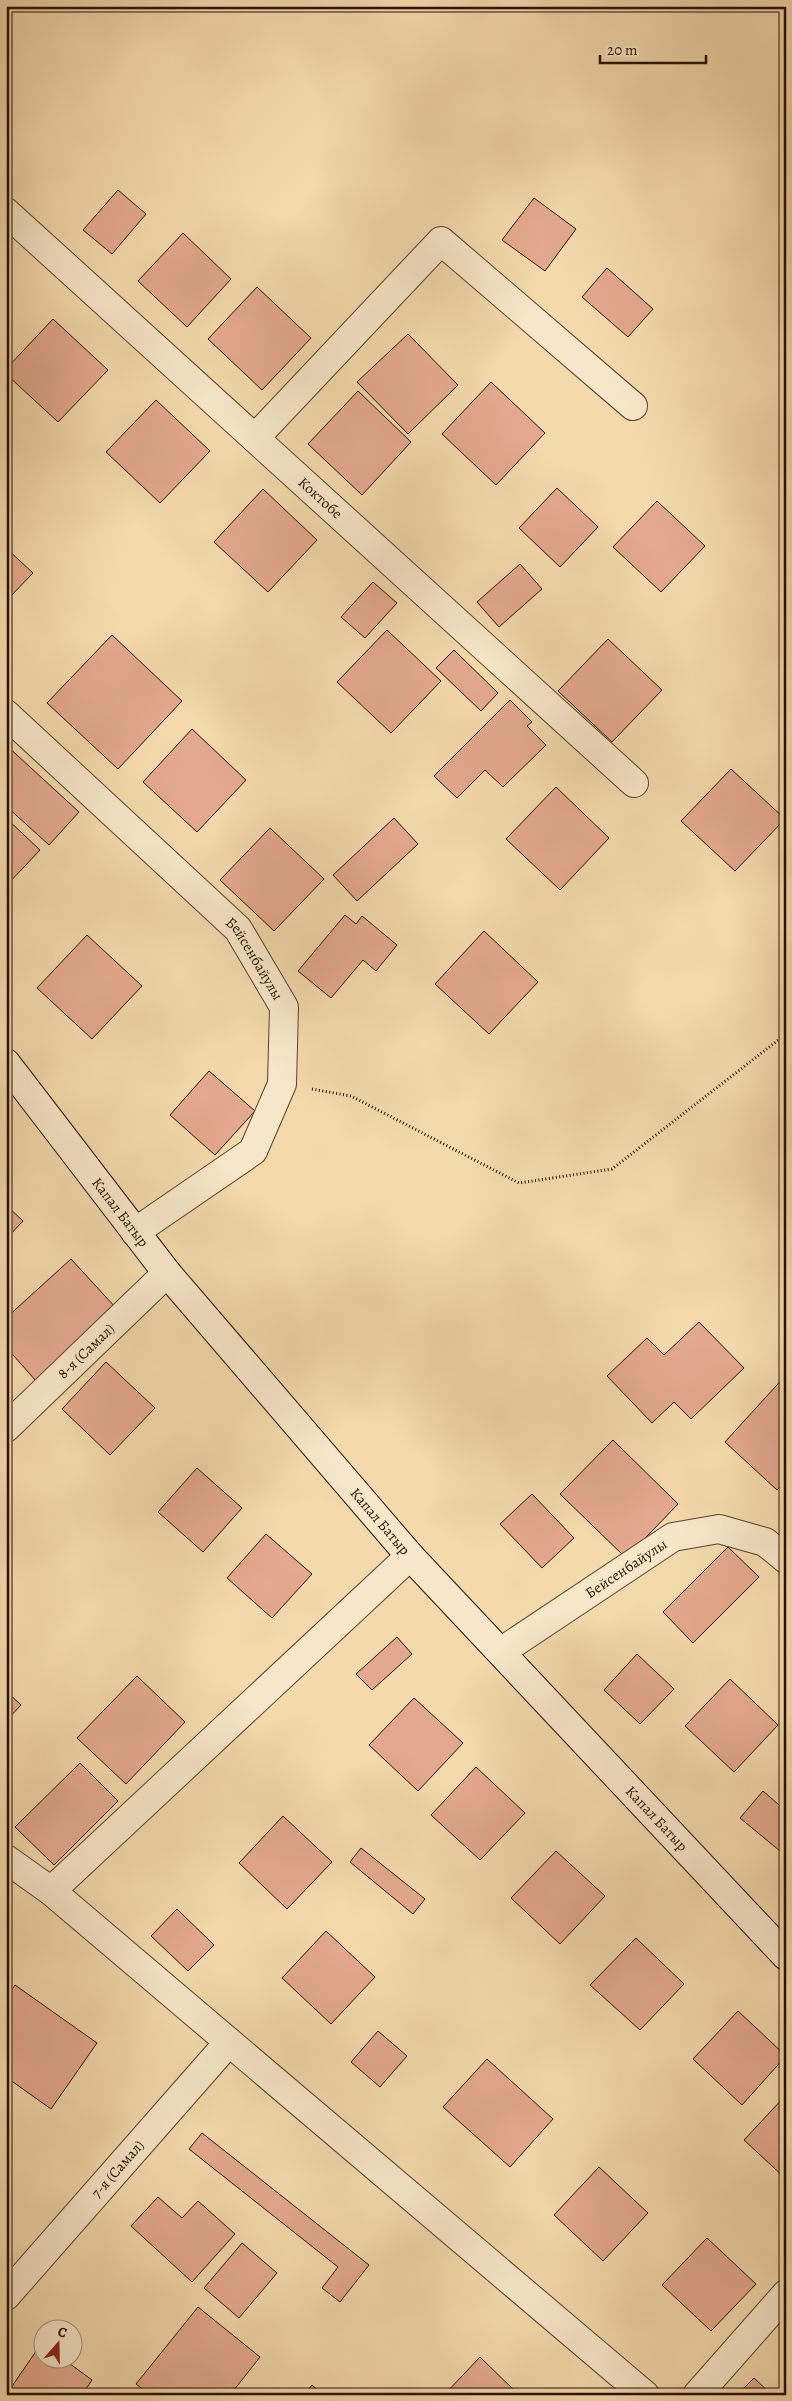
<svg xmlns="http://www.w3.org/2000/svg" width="792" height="2401" font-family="Alegreya,serif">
<rect width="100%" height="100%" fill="#f3d9ac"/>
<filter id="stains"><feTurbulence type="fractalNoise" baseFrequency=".004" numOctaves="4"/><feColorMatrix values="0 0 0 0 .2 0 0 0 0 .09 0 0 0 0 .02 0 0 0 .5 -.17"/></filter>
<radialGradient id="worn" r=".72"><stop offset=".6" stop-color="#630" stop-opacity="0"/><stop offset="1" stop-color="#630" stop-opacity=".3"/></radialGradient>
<!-- building -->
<path fill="#e3a98e" stroke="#261000" d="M118 190 146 214 112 254 83 230Z
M534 198 576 229 545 271 502 240Z
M183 233 231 279 187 327 138 281Z
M607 268 653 309 628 337 582 297Z
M257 287 311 338 262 390 208 339Z
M53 319 108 370 58 422 6 374V369Z
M408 334 458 385 408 434 357 382Z
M491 382 545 433 496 485 442 434Z
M358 391 411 442 362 495 308 444Z
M156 400 210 451 160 503 106 452Z
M557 488 598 527 560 567 519 528Z
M263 489 317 540 268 592 214 542Z
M657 501 705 546 661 592 613 547Z
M6 548 33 573 6 601Z
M520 564 542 589 499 627 477 602Z
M373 582 397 603 365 638 341 617Z
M387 630 441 681 391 733 337 682Z
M112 635 182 701 118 769 47 703Z
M608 639 662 690 612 742 558 691Z
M454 650 498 693 481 711 436 668Z
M510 700 532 722 527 726 546 745 503 787 485 770 457 798 434 776Z
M192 729 246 780 197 832 143 782Z
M6 745 79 812 49 845 6 806Z
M731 769 785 819 735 871 681 821Z
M556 787 609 838 560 890 506 839Z
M6 818 40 850 6 886Z
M394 818 418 844 357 901 333 875Z
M270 828 324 879 274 931 220 880Z
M345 915 356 924 362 916 397 945 376 971 363 960 331 998 298 971Z
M484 931 538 982 489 1034 435 984Z
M87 935 142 986 92 1039 37 988Z
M209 1071 255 1111 215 1155 170 1115Z
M6 1205 23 1221 6 1239Z
M71 1259 116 1308 36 1381 6 1347V1318Z
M699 1322 744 1368 691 1419 674 1402 652 1423 607 1376 647 1338 664 1355Z
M106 1362 155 1408 110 1455 62 1409Z
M786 1375V1481L777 1490 725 1442Z
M613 1440 678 1504 626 1558 560 1494Z
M197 1468 242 1508 203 1552 158 1512Z
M532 1494 574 1538 542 1568 500 1524Z
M266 1534 312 1574 272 1618 227 1578Z
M728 1547 759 1577 693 1643 663 1612Z
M397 1637 412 1654 372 1690 356 1674Z
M637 1654 674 1689 640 1724 604 1690Z
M137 1676 185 1722 126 1784 77 1738Z
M730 1679 778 1725 734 1772 685 1726Z
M6 1691 21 1705 6 1721Z
M414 1698 463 1743 418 1791 369 1745Z
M80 1763 118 1801 54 1865 15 1827Z
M476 1767 525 1813 480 1860 431 1815Z
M763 1791 786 1811V1856L740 1818Z
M283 1816 332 1862 287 1909 239 1863Z
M361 1848 425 1899 413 1914 350 1862Z
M556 1851 605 1896 560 1944 511 1898Z
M177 1909 214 1945 188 1971 151 1936Z
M326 1931 375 1977 331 2024 282 1978Z
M636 1938 684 1984 640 2030 590 1985Z
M15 1985 97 2043 51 2109 6 2077V1998Z
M738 2011 786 2056 742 2105 693 2059Z
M378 2031 407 2056 380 2087 351 2062Z
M487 2059 553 2119 510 2167 443 2107Z
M786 2095V2179L744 2140Z
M202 2133 369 2265 340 2302 322 2288 338 2267 189 2149Z
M599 2167 648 2213 603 2261 554 2215Z
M158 2197 182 2218 198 2201 235 2234 192 2282 131 2226Z
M707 2238 756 2284 711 2331 662 2285Z
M242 2243 277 2273 239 2318 204 2288Z
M198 2307 260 2357 230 2395H150L136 2384Z
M41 2344 42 2358H62L92 2380 82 2395H6Z
M480 2357 519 2395H444Z
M754 2378 772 2395H737Z
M312 2385 323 2395H304Z"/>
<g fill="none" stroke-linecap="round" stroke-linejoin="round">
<!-- street casing -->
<g stroke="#59422b" stroke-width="30">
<g id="street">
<path id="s1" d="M6 212 634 783"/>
<path d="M255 438 441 241 633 406"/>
<path id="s2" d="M6 714 238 929 284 1007 282 1084 253 1151 135 1232"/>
<path id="s3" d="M6 1428 167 1273"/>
<path id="s4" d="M502 1651 673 1537 719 1529 765 1542 786 1559"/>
<path d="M6 1859 51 1891 645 2395"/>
<path d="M51 1891 410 1556"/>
<path id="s5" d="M6 2296 229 2042"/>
<path d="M697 2395 786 2294"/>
</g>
</g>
<!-- secondary casing -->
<g stroke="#261000" stroke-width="30">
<g id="secondary">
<path id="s6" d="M6 1063 167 1273 410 1556 786 1956"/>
</g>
</g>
<!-- path -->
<path stroke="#261000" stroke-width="3" stroke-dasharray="1 2.5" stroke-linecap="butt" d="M312 1089 351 1096 519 1183 612 1169 786 1034"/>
<!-- street -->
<use href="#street" stroke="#f7e6c9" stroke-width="28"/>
<!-- secondary -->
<use href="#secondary" stroke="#f7e6c9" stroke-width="28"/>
</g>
<g text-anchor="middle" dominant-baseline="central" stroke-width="4" stroke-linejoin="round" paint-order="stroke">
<!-- street labels -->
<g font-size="15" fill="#261000" stroke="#f7e6c9">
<text stroke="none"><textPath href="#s1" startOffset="425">Коктобе</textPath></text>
<text stroke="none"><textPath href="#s2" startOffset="350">Бейсенбайулы</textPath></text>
<text stroke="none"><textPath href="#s6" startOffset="188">Капал Батыр</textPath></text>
<text stroke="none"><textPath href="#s3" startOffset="111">8-я (Самал)</textPath></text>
<text stroke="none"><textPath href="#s6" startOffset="592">Капал Батыр</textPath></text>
<text stroke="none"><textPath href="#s4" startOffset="149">Бейсенбайулы</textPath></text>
<text stroke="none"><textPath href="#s6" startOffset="998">Капал Батыр</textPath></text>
<text stroke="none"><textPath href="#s5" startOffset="169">7-я (Самал)</textPath></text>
</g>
</g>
<!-- margin -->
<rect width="792" height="2401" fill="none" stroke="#f3d9ac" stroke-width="25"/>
<rect x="8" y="8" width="777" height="2386" fill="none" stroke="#261000" stroke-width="2.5"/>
<rect x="12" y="12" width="767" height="2376" fill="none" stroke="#261000"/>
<!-- north arrow -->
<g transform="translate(58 2344) rotate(20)"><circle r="24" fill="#f7e6c9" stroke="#a39079"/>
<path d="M0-4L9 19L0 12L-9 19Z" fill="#8f2418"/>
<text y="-8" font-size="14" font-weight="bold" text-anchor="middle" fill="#261000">С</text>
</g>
<!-- scale -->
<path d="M600 55v8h106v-8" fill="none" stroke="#261000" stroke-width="2.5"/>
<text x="607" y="55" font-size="15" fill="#261000" stroke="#f7e6c9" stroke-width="4" paint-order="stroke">20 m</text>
<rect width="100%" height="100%" filter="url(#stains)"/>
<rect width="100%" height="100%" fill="url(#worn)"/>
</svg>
